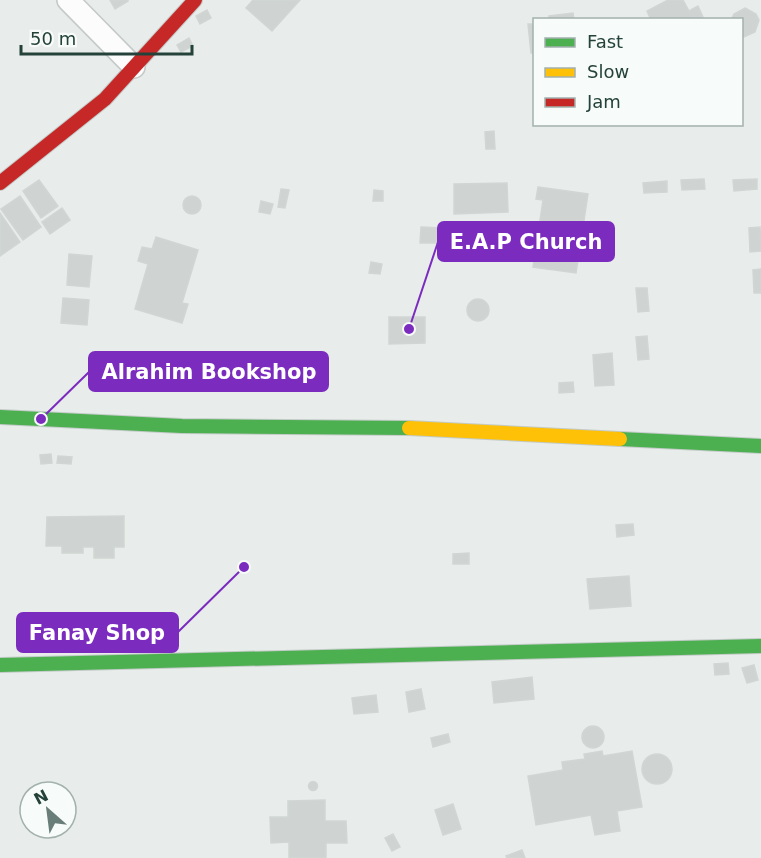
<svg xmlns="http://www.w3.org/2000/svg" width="761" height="858" font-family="'DejaVu Sans',sans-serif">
<rect width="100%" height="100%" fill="#e8edeb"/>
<!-- building -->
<path fill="#cfd4d2" stroke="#d1d6d4" stroke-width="1.5" d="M110 0H128V1L115 9Z
M253 0H300L272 31 246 8Z
M668 0H683L689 11 698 6 703 17 651 20 647 11Z
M745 8 756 14 759 20 755 32 744 37 742 36V20H731L734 14Z
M207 10 211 18 200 24 196 16Z
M573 13 574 20H549V16Z
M528 24H534V53H531Z
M189 38 193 46 181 52 177 45Z
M494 131 495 149H486L485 132Z
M704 179 705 189 682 190 681 180Z
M757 179V189L734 191 733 180Z
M39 180 58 206 41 218 23 191Z
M667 181V192L644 193 643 183Z
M507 183 508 212 454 214V184Z
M538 187 588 194 576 273 533 267 543 200 536 199Z
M281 189 289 190 285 208 278 207Z
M374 190 383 191V201H373Z
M183 205a9 9 0 1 1 18 0a9 9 0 1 1-18 0Z
M20 196 41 227 23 240 1 209Z
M261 201 273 204 270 214 259 212Z
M62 208 70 220 50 234 42 222Z
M0 213 20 242 0 256Z
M421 227 443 228 442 243H420Z
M760 227 761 251 750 252 749 228Z
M156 237 198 250 182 303 188 304 182 323 135 309 148 264 138 261 142 247 152 249Z
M69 254 92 256 89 287 67 285Z
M371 262 382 264 380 274 369 273Z
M761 269V293H754L753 270Z
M636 288H647L649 311 638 312Z
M63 298 89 300 87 325 61 323Z
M467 310a11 11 0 1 1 22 0a11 11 0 1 1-22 0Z
M389 317H425V343L389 344Z
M647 336 649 359 638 360 636 337Z
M612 353 614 385 595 386 593 355Z
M573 382 574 392 559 393V383Z
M51 454 52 463 41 464 40 455Z
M58 456 72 457 71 464 57 463Z
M124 516V547H114V558H94V547H83V553H62V546H46L47 517Z
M633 524 634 535 617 537 616 525Z
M469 553V564H453V554Z
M629 576 631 606 590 609 587 579Z
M728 663 729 674 715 675 714 664Z
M754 665 758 680 747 683 742 668Z
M532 677 534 699 494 703 492 682Z
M421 689 425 709 409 712 406 692Z
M376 695 378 712 354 714 352 698Z
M582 737a11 11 0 1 1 22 0a11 11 0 1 1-22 0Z
M448 734 450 742 433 747 431 738Z
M602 751 603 756 632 751 642 807 617 811 620 831 595 835 591 815 536 825 528 776 563 770 562 762 585 759 584 754Z
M642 769a15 15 0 1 1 30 0a15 15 0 1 1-30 0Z
M308.5 786a4.5 4.5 0 1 1 9 0a4.5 4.5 0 1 1-9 0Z
M325 800V821H346L347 843H326V858H289V842L271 843 270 817H288V801Z
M453 804 461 829 443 835 435 810Z
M393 834 400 847 392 851 385 838Z
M522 850 525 858H507L506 856Z"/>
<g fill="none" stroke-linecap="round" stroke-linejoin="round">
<!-- street casing -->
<g stroke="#c5cac8" stroke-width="24">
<path id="street" d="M68 0 134 67"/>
</g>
<!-- fast casing -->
<g stroke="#c3cbc8" stroke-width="16">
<path id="fast" d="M0 417 182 426 409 428
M620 439 761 446
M0 665 761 646"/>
</g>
<!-- slow casing -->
<g stroke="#c3cbc8" stroke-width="16">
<path id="slow" d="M409 428 620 439"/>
</g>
<!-- jam casing -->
<g stroke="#c3cbc8" stroke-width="16">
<path id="jam" d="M0 183 105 99 195 0"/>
</g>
<!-- street -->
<use href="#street" stroke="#fcfcfc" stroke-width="21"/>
<!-- fast -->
<use href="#fast" stroke="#4caf50" stroke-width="14"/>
<!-- slow -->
<use href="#slow" stroke="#ffc107" stroke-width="14"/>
<!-- jam -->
<use href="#jam" stroke="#c62828" stroke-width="14"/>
</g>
<!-- callouts -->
<path fill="none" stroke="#7b2cbf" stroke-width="2" d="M409 329L438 242M41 419L89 372M244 567L178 632"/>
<g fill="#7b2cbf" stroke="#f7fbf9" stroke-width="2">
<circle cx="409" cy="329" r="6"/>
<circle cx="41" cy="419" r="6"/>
<circle cx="244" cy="567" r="6"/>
</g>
<g fill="#7b2cbf" stroke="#7b2cbf" stroke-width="2">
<rect x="438" y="222" width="176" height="39" rx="6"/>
<rect x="89" y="352" width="239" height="39" rx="6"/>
<rect x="17" y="613" width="161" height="39" rx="6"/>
</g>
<g font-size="21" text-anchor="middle" font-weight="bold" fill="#fff">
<text x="526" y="249">E.A.P Church</text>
<text x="209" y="379">Alrahim Bookshop</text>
<text x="97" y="640">Fanay Shop</text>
</g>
<!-- legend -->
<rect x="533" y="18" width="210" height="108" fill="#f7fbf9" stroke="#a3b1ad" stroke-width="1.5"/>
<rect x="545" y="38" width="30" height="9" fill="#4caf50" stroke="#a3b1ad" stroke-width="1.5"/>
<text x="587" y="48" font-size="18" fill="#24423a">Fast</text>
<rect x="545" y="68" width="30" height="9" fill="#ffc107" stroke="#a3b1ad" stroke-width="1.5"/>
<text x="587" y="78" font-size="18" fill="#24423a">Slow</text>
<rect x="545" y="98" width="30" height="9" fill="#c62828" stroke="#a3b1ad" stroke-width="1.5"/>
<text x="587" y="108" font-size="18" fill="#24423a">Jam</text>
<!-- north arrow -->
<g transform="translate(48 810) rotate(332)"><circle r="28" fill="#f7fbf9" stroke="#a3b1ad" stroke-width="1.5"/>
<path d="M0-4.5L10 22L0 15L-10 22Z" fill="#697e78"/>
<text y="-9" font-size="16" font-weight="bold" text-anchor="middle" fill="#24423a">N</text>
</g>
<!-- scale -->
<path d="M21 45v9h171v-9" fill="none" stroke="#24423a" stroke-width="3"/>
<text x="30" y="45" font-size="18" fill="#24423a" stroke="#f7fbf9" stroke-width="4.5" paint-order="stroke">50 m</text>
</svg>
